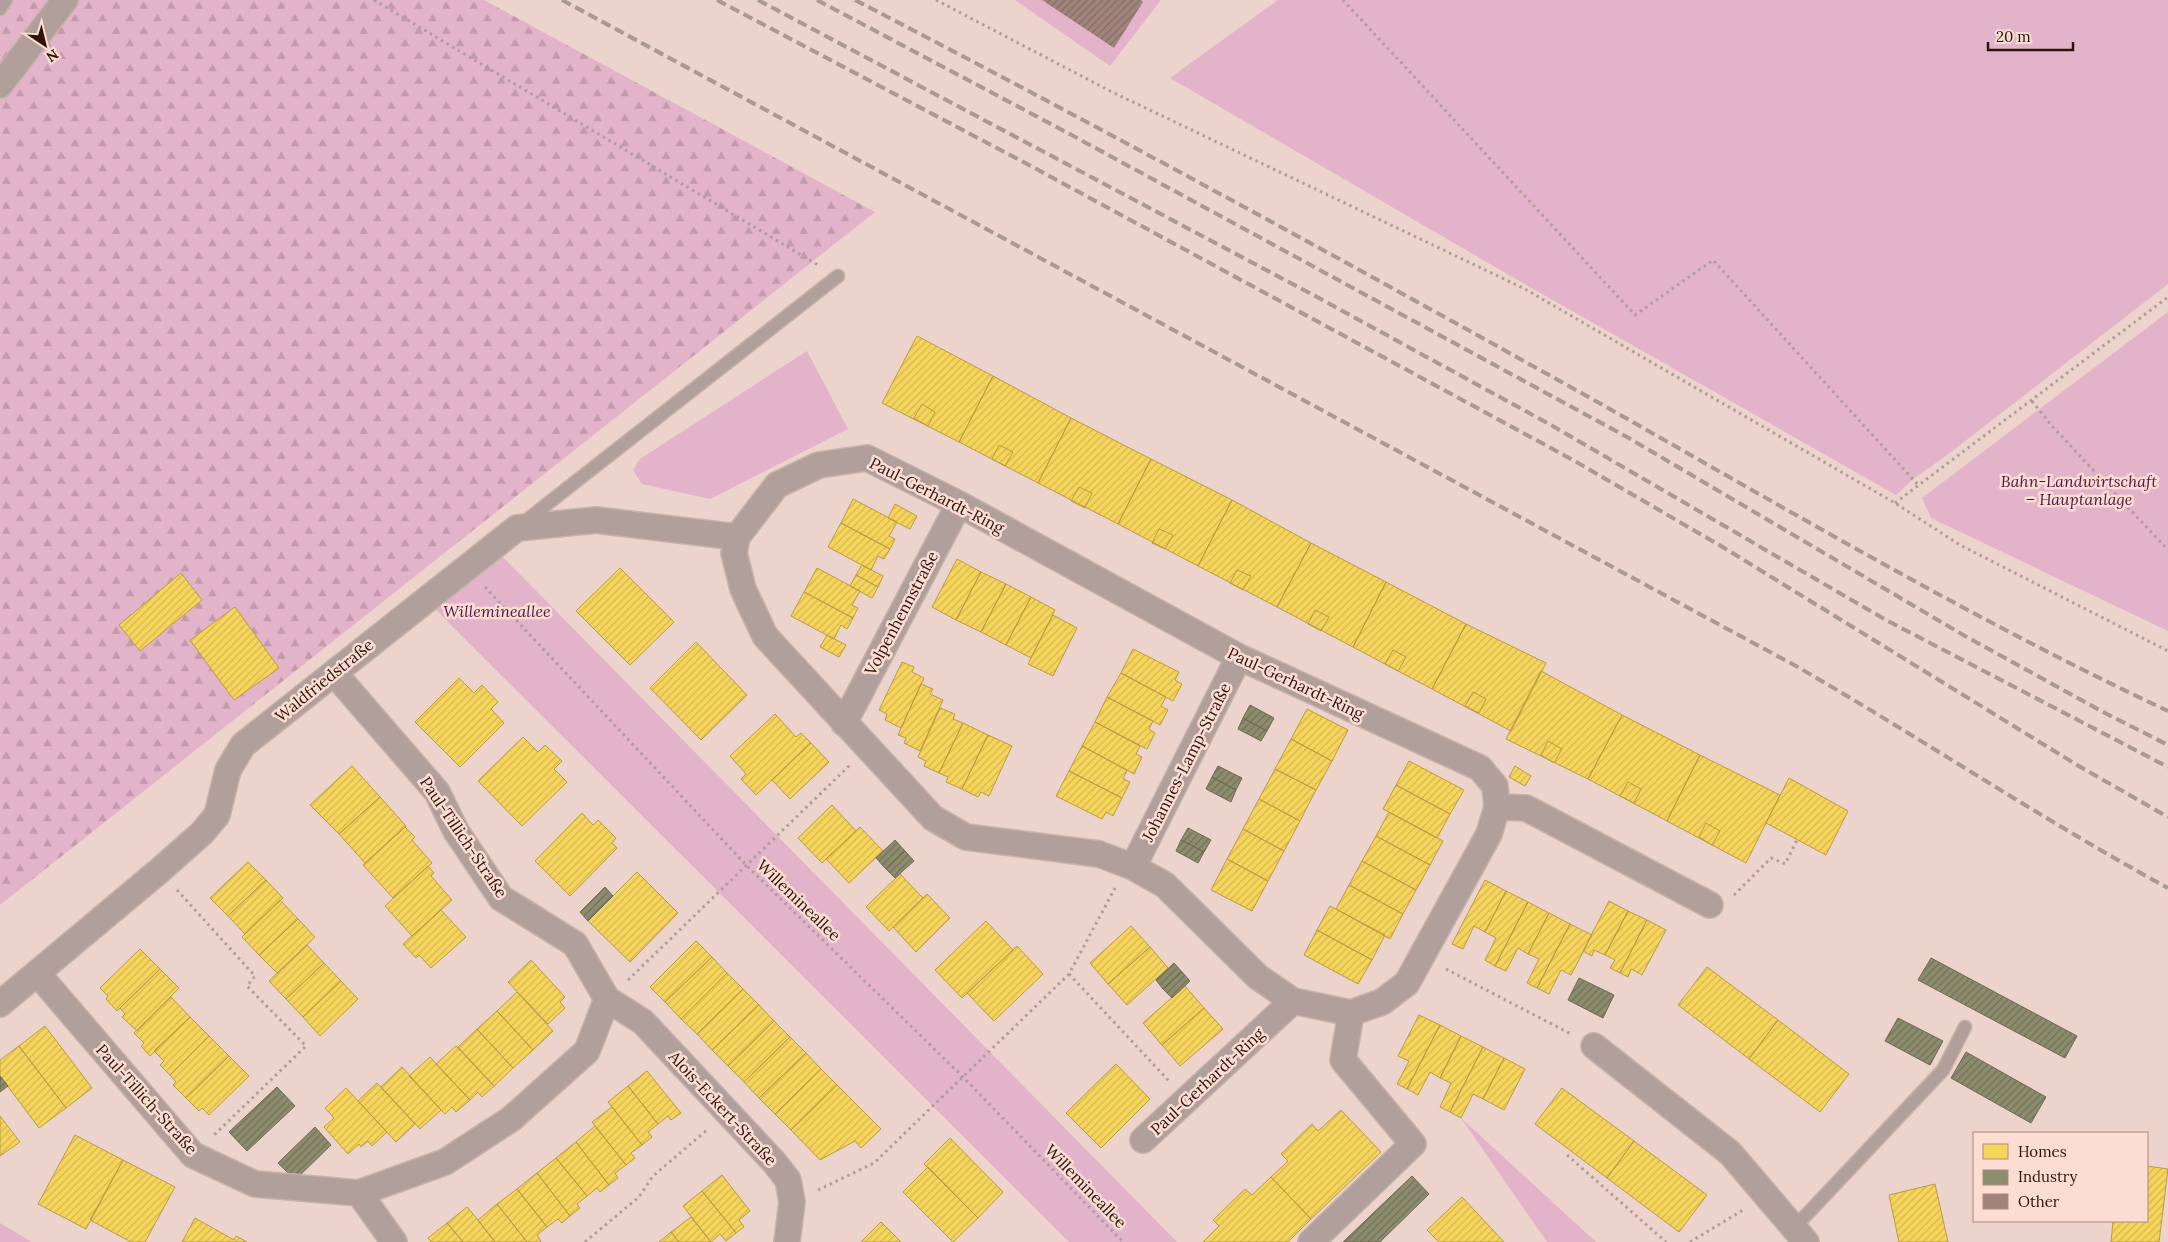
<svg xmlns="http://www.w3.org/2000/svg" width="2168" height="1242" font-family="Lora,serif">
<defs>
<pattern id="forest-firs" width="22" height="20" patternUnits="userSpaceOnUse" patternTransform="scale(1.25)"><rect width="22" height="20" fill="#e3b3ca"/><path d="M5 1l3.5 6h-7zM16 11l3.5 6h-7z" fill="#c399ac"/></pattern>
<pattern id="homes-hatch" width="6" height="6" patternUnits="userSpaceOnUse" patternTransform="scale(1.25)"><rect width="6" height="6" fill="#f6d55c"/><path d="M-1 1l2-2M0 6l6-6M5 7l2-2" fill="none" stroke="#d3b64f"/></pattern>
<pattern id="industry-hatch" width="6" height="6" patternUnits="userSpaceOnUse" patternTransform="scale(1.25)"><rect width="6" height="6" fill="#8c8c6e"/><path d="M-1 1l2-2M0 6l6-6M5 7l2-2" fill="none" stroke="#737159"/></pattern>
<pattern id="building-hatch" width="6" height="6" patternUnits="userSpaceOnUse" patternTransform="scale(1.25)"><rect width="6" height="6" fill="#a0847c"/><path d="M-1 1l2-2M0 6l6-6M5 7l2-2" fill="none" stroke="#836b64"/></pattern>
</defs>
<rect width="100%" height="100%" fill="#ecd3cb"/>
<!-- green -->
<path fill="#e3b3ca" d="M1015 0H1161L1110 66Z
M1278 0H2168V284L1951 452 1912 480 1896 495 1521 282 1170 78Z
M2168 312V631L1931 518 1922 498Z
M807 351 848 429 710 499 642 484 633 470 640 459Z
M499 553 1177 1242H1069L432 606Z
M1461 1118 1596 1242H1547Z
M0 1223 32 1242H0Z"/>
<!-- forest -->
<path fill="url(#forest-firs)" d="M0 0H484L875 212 0 905Z"/>
<!-- homes -->
<path fill="url(#homes-hatch)" stroke="#ba9b44" d="M917 336 993 376 959 442 882 403Z
M993 376 1071 418 1038 483 959 442Z
M922 404 935 412 928 426 914 418Z
M1071 418 1151 459 1118 524 1038 483Z
M999 445 1013 452 1005 466 992 459Z
M1151 459 1232 500 1198 566 1118 524Z
M1079 487 1092 493 1085 508 1071 501Z
M853 499 897 522 889 536 895 539 890 549 841 523Z
M1232 500 1311 543 1277 607 1198 566Z
M895 504 917 516 910 529 888 518Z
M841 523 890 549 884 559 878 556 871 570 828 547Z
M1159 529 1173 535 1165 549 1152 543Z
M1311 543 1386 582 1353 647 1277 607Z
M957 559 981 572 956 620 932 607Z
M862 565 883 576 878 587 856 575Z
M620 568 674 622 630 665 576 611Z
M817 568 860 591 852 605 858 608 853 618 804 592Z
M1237 570 1251 576 1243 590 1230 583Z
M981 572 1006 584 981 632 956 620Z
M181 573 202 600 140 651 119 625Z
M856 575 878 587 872 598 850 586Z
M1386 582 1466 624 1432 689 1353 647Z
M1006 584 1031 597 1006 645 981 632Z
M804 592 853 618 847 629 841 625 834 639 791 616Z
M1031 597 1055 610 1031 658 1006 645Z
M235 607 279 668 234 700 190 640Z
M1315 610 1329 617 1321 631 1308 624Z
M1053 615 1077 628 1053 676 1028 664Z
M1466 624 1546 663 1511 731 1432 689Z
M827 635 846 645 839 657 820 647Z
M696 642 747 695 701 740 650 688Z
M1133 649 1179 672 1175 680 1182 684 1173 701 1121 673Z
M1393 650 1406 657 1398 671 1385 664Z
M902 662 914 667 912 672 924 678 901 728 885 720 887 714 879 710Z
M1541 671 1622 715 1588 779 1506 739Z
M1121 673 1166 697 1161 706 1168 710 1160 725 1107 697Z
M459 678 474 693 482 685 498 702 491 709 504 723 460 767 415 722Z
M921 684 933 689 930 694 943 700 920 751 904 743 906 738 898 735Z
M1473 692 1486 699 1479 713 1465 706Z
M1107 697 1153 721 1149 729 1155 733 1147 749 1095 722Z
M940 708 955 714 953 719 963 723 939 773 924 766 926 761 918 757Z
M1307 709 1348 730 1332 761 1291 739Z
M775 714 796 737 801 733 811 743 756 795 741 779 746 774 730 756Z
M1622 715 1700 755 1667 821 1588 779Z
M1095 722 1140 746 1136 754 1142 757 1134 774 1082 746Z
M963 723 988 735 962 789 946 782 948 777 939 773Z
M988 735 1012 746 989 796 981 792 978 797 962 789Z
M523 737 538 752 545 745 562 761 554 769 567 782 522 826 478 781Z
M1291 739 1332 761 1316 790 1275 769Z
M1548 741 1562 749 1554 763 1541 755Z
M811 743 829 762 790 799 772 780Z
M1082 746 1127 770 1123 779 1130 782 1122 798 1069 771Z
M1700 755 1780 795 1746 863 1667 821Z
M1409 761 1464 790 1450 814 1396 785Z
M352 766 380 797 339 834 310 805Z
M1515 766 1531 776 1525 786 1509 777Z
M1275 769 1316 790 1300 821 1259 799Z
M1069 771 1122 798 1113 816 1106 812 1102 819 1056 796Z
M1789 778 1848 811 1826 855 1766 823Z
M1628 782 1641 789 1634 803 1620 796Z
M1396 785 1450 814 1437 838 1383 809Z
M380 797 406 826 365 863 339 834Z
M1259 799 1300 821 1284 851 1243 829Z
M832 805 856 831 822 863 798 838Z
M1389 812 1443 841 1430 865 1376 836Z
M582 813 593 825 598 820 616 838 612 843 617 848 570 896 535 861Z
M1706 823 1720 831 1712 845 1699 837Z
M405 827 415 837 412 840 432 863 393 898 363 865Z
M860 827 883 851 849 883 826 859Z
M1243 829 1284 851 1268 881 1227 859Z
M1376 836 1430 865 1416 890 1362 861Z
M1227 859 1268 881 1252 911 1211 890Z
M1362 861 1416 890 1403 914 1349 885Z
M248 862 266 880 228 916 210 898Z
M428 866 434 873 431 876 452 900 412 936 385 906Z
M637 872 678 913 630 962 588 921Z
M900 874 923 898 889 931 866 907Z
M266 880 283 898 245 934 228 916Z
M1485 880 1506 891 1485 932 1474 926 1463 949 1452 944Z
M1349 885 1403 914 1390 939 1336 909Z
M1506 891 1528 902 1495 966 1485 960 1496 938 1485 932Z
M927 894 950 918 916 952 893 927Z
M280 900 298 919 259 955 242 937Z
M1609 901 1628 911 1605 955 1594 950 1592 956 1583 951Z
M1528 902 1549 913 1528 954 1518 948 1506 971 1495 966Z
M1330 906 1385 935 1372 960 1317 930Z
M441 910 466 937 431 968 419 955 416 958 403 944Z
M1628 911 1647 920 1620 973 1610 968 1615 960 1605 955Z
M1549 913 1570 924 1537 988 1527 983 1539 959 1528 954Z
M298 919 315 937 277 973 259 955Z
M1647 920 1666 930 1642 975 1631 969 1628 977 1620 973Z
M986 921 1013 950 962 998 935 970Z
M1570 924 1592 935 1571 975 1561 970 1549 994 1537 988Z
M1131 926 1150 947 1108 984 1090 963Z
M1317 930 1372 960 1358 984 1304 955Z
M696 941 712 957 665 1002 650 987Z
M307 945 324 963 286 999 269 981Z
M1017 946 1043 974 994 1021 967 993Z
M1150 947 1168 968 1127 1005 1108 984Z
M140 949 160 969 117 1011 106 999 108 996 100 988Z
M712 957 727 973 681 1019 665 1002Z
M531 960 565 997 560 1002 565 1008 548 1024 508 982Z
M324 963 341 981 303 1017 286 999Z
M1707 967 1778 1020 1749 1059 1678 1005Z
M160 969 179 988 137 1031 122 1017 125 1014 120 1008Z
M727 973 743 989 697 1034 681 1019Z
M341 981 358 999 320 1036 303 1017Z
M1185 986 1204 1008 1162 1045 1143 1023Z
M743 989 759 1005 712 1050 697 1034Z
M517 992 553 1031 533 1050 497 1011Z
M171 997 190 1017 150 1056 141 1046 144 1043 134 1033Z
M759 1005 774 1021 728 1066 712 1050Z
M1204 1008 1223 1029 1180 1066 1162 1045Z
M497 1011 533 1050 513 1068 477 1029Z
M1419 1015 1440 1025 1407 1089 1397 1084 1409 1061 1398 1056Z
M190 1017 209 1036 170 1075 160 1065 164 1061 154 1051Z
M1778 1020 1849 1074 1820 1112 1749 1059Z
M774 1021 790 1037 744 1082 728 1066Z
M1440 1025 1461 1036 1440 1078 1430 1072 1418 1095 1407 1089Z
M45 1026 92 1088 66 1108 19 1046Z
M477 1029 513 1068 494 1086 458 1047Z
M209 1036 229 1056 186 1098 173 1085 176 1082 170 1075Z
M1461 1036 1483 1047 1450 1112 1440 1107 1451 1083 1440 1078Z
M790 1037 806 1053 759 1098 744 1082Z
M19 1046 66 1108 39 1128 0 1076V1060Z
M456 1046 494 1086 482 1097 478 1092 470 1100 436 1064Z
M1483 1047 1504 1058 1483 1099 1473 1094 1461 1118 1450 1112Z
M806 1053 821 1069 775 1114 759 1098Z
M229 1056 249 1076 209 1115 202 1108 199 1111 186 1098Z
M430 1057 470 1100 456 1112 452 1107 445 1114 409 1076Z
M1504 1058 1525 1069 1504 1110 1483 1099Z
M1116 1064 1150 1099 1101 1148 1066 1113Z
M402 1067 441 1110 420 1129 381 1087Z
M821 1069 837 1085 791 1130 775 1114Z
M647 1071 681 1113 671 1120 668 1116 658 1124 628 1086Z
M377 1083 415 1124 396 1142 358 1101Z
M837 1085 881 1129 861 1148 855 1141 820 1160 791 1130Z
M628 1086 658 1124 648 1132 652 1137 642 1145 608 1102Z
M346 1088 387 1132 372 1146 368 1141 361 1147 359 1144 348 1154 324 1127 334 1118 325 1108Z
M1562 1088 1634 1141 1607 1178 1535 1124Z
M612 1107 642 1145 631 1153 635 1158 626 1165 592 1122Z
M1341 1110 1381 1152 1311 1219 1271 1177 1288 1161 1281 1154 1312 1124 1318 1131Z
M0 1116 20 1142 0 1156Z
M595 1126 626 1165 615 1173 618 1178 609 1185 576 1142Z
M75 1135 123 1160 86 1229 38 1204Z
M950 1138 1003 1192 978 1218 924 1164Z
M1634 1141 1707 1195 1679 1232 1607 1178Z
M576 1142 609 1185 600 1192 597 1188 587 1196 556 1158Z
M556 1158 587 1196 577 1204 580 1208 570 1216 537 1173Z
M123 1160 175 1187 145 1242H131L90 1220Z
M2147 1166 2168 1169 2159 1242H2111L2113 1221H2147Z
M928 1167 978 1218 953 1242 903 1192Z
M537 1173 570 1216 562 1223 558 1219 547 1227 517 1189Z
M722 1175 750 1211 739 1220 744 1227 736 1233 702 1191Z
M1271 1177 1311 1219 1288 1242H1203L1219 1226 1213 1220 1245 1189 1252 1195Z
M1935 1184 1948 1242H1899L1889 1195Z
M517 1189 547 1227 537 1235 541 1241 540 1242H527L497 1204Z
M702 1191 736 1233 726 1241 720 1234 711 1242 683 1206Z
M1462 1197 1504 1242H1439L1427 1230Z
M497 1204 527 1242H495L478 1220Z
M467 1207 478 1220 495 1242H463L447 1223Z
M691 1217 711 1242H679L671 1232Z
M195 1218 234 1240 236 1236 247 1242H182Z
M881 1222 901 1242H861Z
M447 1223 463 1242H431L428 1238Z
M671 1232 679 1242H659Z"/>
<!-- industry -->
<path fill="url(#industry-hatch)" stroke="#706850" d="M1250 705 1274 718 1267 731 1243 718Z
M1243 718 1267 731 1261 741 1238 729Z
M1218 766 1242 778 1236 790 1212 777Z
M1212 777 1236 790 1231 802 1206 789Z
M1188 828 1211 840 1204 852 1181 840Z
M895 840 905 851 886 869 876 858Z
M1181 840 1204 852 1198 863 1176 851Z
M905 851 914 861 895 878 886 869Z
M605 887 613 896 588 921 580 912Z
M1931 958 2077 1036 2065 1058 1918 980Z
M1174 963 1182 972 1163 989 1156 980Z
M1182 972 1190 981 1172 998 1163 989Z
M1579 978 1614 995 1603 1018 1568 1000Z
M1898 1018 1943 1041 1930 1065 1885 1041Z
M1966 1052 2046 1097 2031 1123 1951 1078Z
M0 1076 8 1086 0 1092Z
M277 1087 295 1106 247 1151 229 1132Z
M315 1127 331 1145 295 1180 278 1163Z
M1412 1176 1429 1194 1380 1242H1343Z"/>
<!-- building -->
<path fill="url(#building-hatch)" d="M1042 0H1141L1143 2 1114 48Z"/>
<g fill="none" stroke-linecap="round" stroke-linejoin="round">
<!-- service casing -->
<g stroke="#c7b2ab" stroke-width="15">
<path id="service" d="M0 9 6 0
M523 523 838 276
M1794 1228 1943 1070 1965 1027"/>
</g>
<!-- minor casing -->
<g stroke="#c7b2ab" stroke-width="28">
<path id="minor" d="M0 85 65 0
M844 723 959 504
M1497 807 1489 834 1407 983 1382 1002 1351 1013 1293 1001 1258 977 1165 885 1133 867 1099 854 966 837 933 818 765 636 743 589 734 553 737 537 777 485 819 465 867 458 959 504 1239 657 1480 768 1495 786 1497 807 1526 808 1710 905
M1133 867 1239 657
M38 974 193 1155 255 1184 359 1193 445 1162 511 1119 587 1051 607 999 575 944 501 898 456 831 437 792 334 673
M607 999 643 1022 774 1162 788 1180 792 1202 787 1242
M0 1004 159 871 202 833 217 815 228 770 243 745 517 528 596 520 737 537
M1594 1046 1730 1153 1806 1242
M1143 1140 1293 1001
M359 1193 394 1242
M1311 1242 1413 1144 1343 1060 1351 1013"/>
</g>
<!-- path -->
<path stroke="#af9d99" stroke-width="3" stroke-dasharray="2.5 4" stroke-linecap="butt" d="M374 0 818 265
M936 0 1112 92 1523 288 1895 503 1960 545 2168 651
M1343 0 1635 315 1713 260 1919 486
M2032 401 2052 426 2168 550
M1895 503 2168 297
M485 587 747 866 963 1077 1123 1242
M177 890 255 976 247 986 306 1046 214 1135
M1734 895 1771 858 1785 864 1798 838
M1446 969 1571 1034
M1069 974 1169 1081
M628 980 850 765
M1567 1155 1666 1242
M818 1190 874 1163 1069 974 1115 888
M585 1242 639 1197 653 1176 707 1130
M1690 1242 1743 1210"/>
<!-- service -->
<use href="#service" stroke="#b09f9a" stroke-width="12"/>
<!-- minor -->
<use href="#minor" stroke="#b09f9a" stroke-width="25"/>
<!-- rail -->
<path stroke="#aa9893" stroke-width="4" stroke-dasharray="10 5" stroke-linecap="butt" d="M562 0 1796 666C1921 738 2041 819 2168 888
M717 0 1029 165 1573 460 1721 546 2077 765 2168 817
M758 0 1317 297 1551 425 1886 620 2168 767
M817 0 1066 132 1627 437 1965 636 2105 713 2168 745
M855 0C1106 130 1354 266 1601 404 1788 510 1974 620 2168 711"/>
</g>
<g text-anchor="middle" dominant-baseline="central" stroke-width="5" stroke-linejoin="round" paint-order="stroke">
<!-- park labels -->
<g font-size="16" font-style="italic" fill="#501344" stroke="#fcddd3">
<text x="2079" y="481">Bahn-Landwirtschaft<tspan x="2079" dy="18">– Hauptanlage</tspan></text>
<text x="497" y="611">Willemineallee</text>
</g>
<!-- street labels -->
<g font-size="16" fill="#2e130b" stroke="#fcddd3">
<text transform="translate(937 495) rotate(27)">Paul-Gerhardt-Ring</text>
<text transform="translate(901 613) rotate(-62)">Volpenhennstraße</text>
<text transform="translate(324 680) rotate(-39)">Waldfriedstraße</text>
<text transform="translate(1296 683) rotate(25)">Paul-Gerhardt-Ring</text>
<text transform="translate(1186 762) rotate(-63)">Johannes-Lamp-Straße</text>
<text transform="translate(464 837) rotate(56)">Paul-Tillich-Straße</text>
<text transform="translate(799 900) rotate(44)">Willemineallee</text>
<text transform="translate(1207 1081) rotate(-43)">Paul-Gerhardt-Ring</text>
<text transform="translate(147 1099) rotate(48)">Paul-Tillich-Straße</text>
<text transform="translate(723 1108) rotate(47)">Alois-Eckert-Straße</text>
<text transform="translate(1086 1186) rotate(46)">Willemineallee</text>
</g>
</g>
<!-- legend -->
<rect x="1973" y="1132" width="175" height="90" fill="#fcddd3" stroke="#aa8c83"/>
<rect x="1983" y="1144" width="25" height="15" fill="#f6d55c" stroke="#aa8c83"/>
<text x="2018" y="1157" font-size="15" fill="#2e130b">Homes</text>
<rect x="1983" y="1170" width="25" height="15" fill="#8c8c6e" stroke="#aa8c83"/>
<text x="2018" y="1182" font-size="15" fill="#2e130b">Industry</text>
<rect x="1983" y="1194" width="25" height="15" fill="#a0847c" stroke="#aa8c83"/>
<text x="2018" y="1207" font-size="15" fill="#2e130b">Other</text>
<!-- north arrow -->
<g transform="translate(45 45) rotate(145)" stroke="#fcddd3" stroke-width="4" paint-order="stroke">
<path d="M0-4L9 19L0 12L-9 19Z" fill="#2e130b"/>
<text y="-8" font-size="14" font-weight="bold" text-anchor="middle" fill="#2e130b">N</text>
</g>
<!-- scale -->
<path d="M1988 42v8h85v-8" fill="none" stroke="#2e130b" stroke-width="2.5"/>
<text x="1996" y="42" font-size="15" fill="#2e130b" stroke="#fcddd3" stroke-width="4" paint-order="stroke">20 m</text>
</svg>
